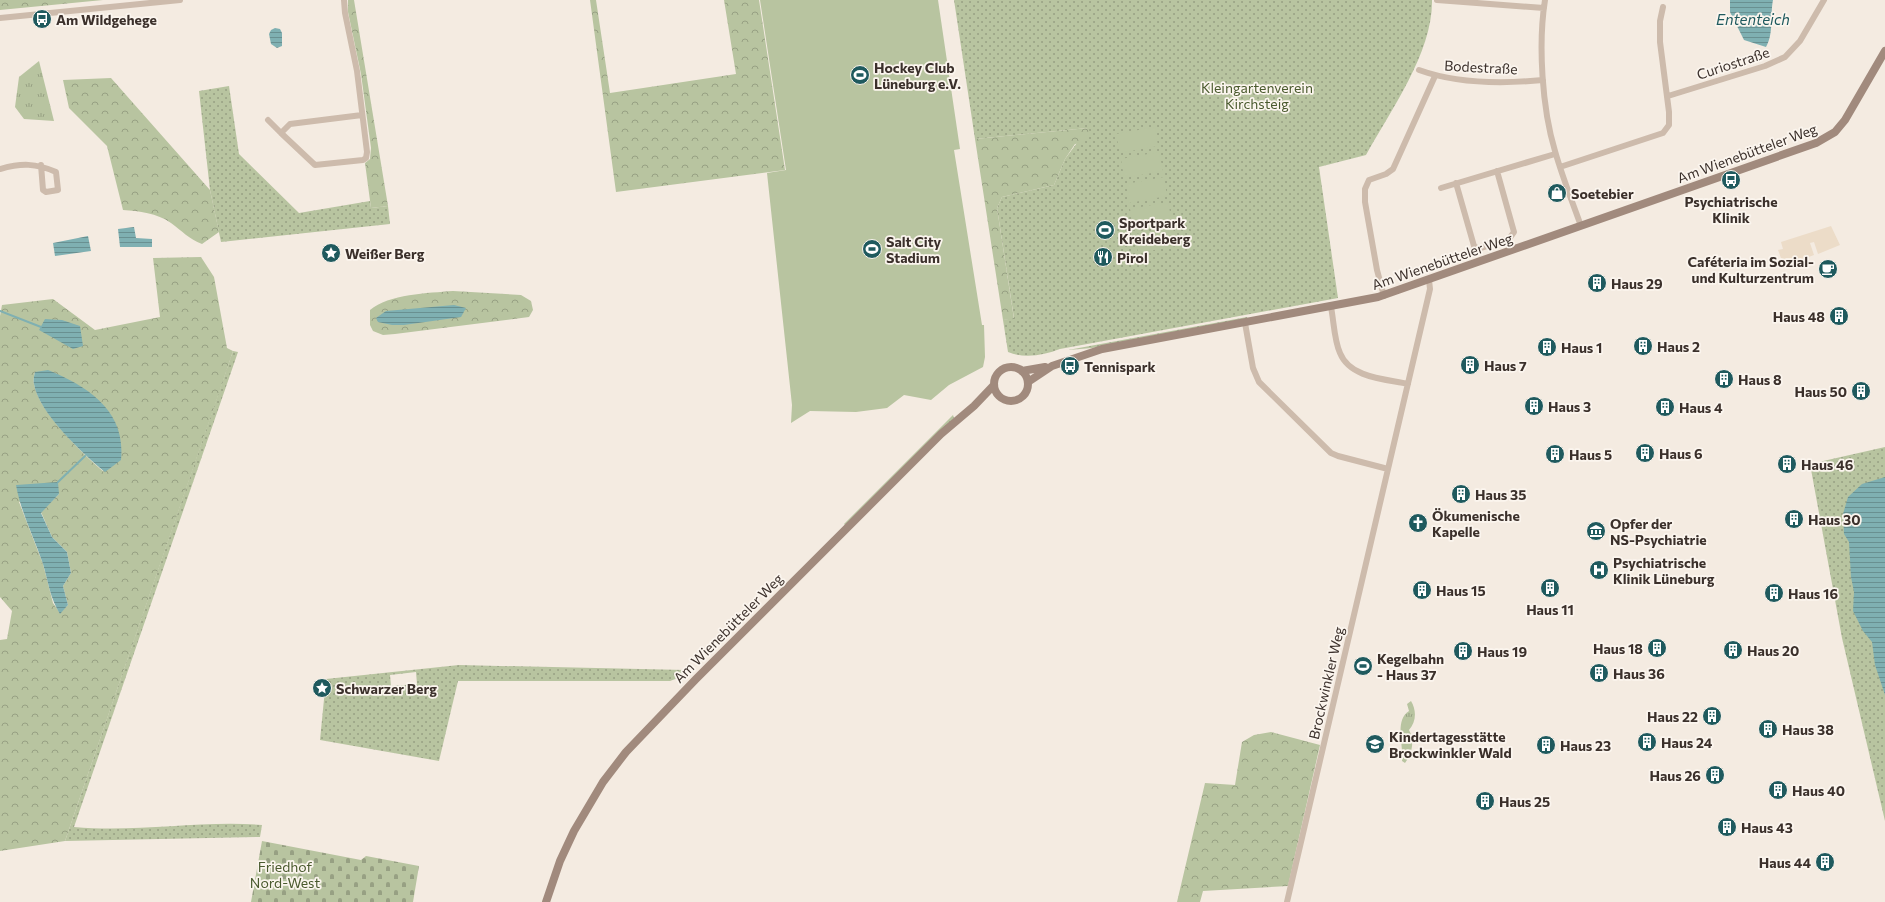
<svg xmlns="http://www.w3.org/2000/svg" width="1885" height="902" font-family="Commissioner,sans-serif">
<defs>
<pattern id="grass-dots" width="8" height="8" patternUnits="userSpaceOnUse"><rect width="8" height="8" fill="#b8c4a0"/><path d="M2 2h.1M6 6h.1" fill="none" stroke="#97a083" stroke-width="1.8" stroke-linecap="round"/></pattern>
<pattern id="forest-crowns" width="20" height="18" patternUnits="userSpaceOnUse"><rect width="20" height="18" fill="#b8c4a0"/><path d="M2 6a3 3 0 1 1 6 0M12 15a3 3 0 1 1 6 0" fill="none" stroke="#97a083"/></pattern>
<pattern id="cemetery-stones" width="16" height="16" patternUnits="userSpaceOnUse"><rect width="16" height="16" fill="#b8c4a0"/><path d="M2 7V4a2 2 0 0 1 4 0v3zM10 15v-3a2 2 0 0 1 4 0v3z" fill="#97a083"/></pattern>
<pattern id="park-tufts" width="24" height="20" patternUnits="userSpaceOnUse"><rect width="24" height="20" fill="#b8c4a0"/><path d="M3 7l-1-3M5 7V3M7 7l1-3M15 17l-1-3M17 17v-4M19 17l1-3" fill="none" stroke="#97a083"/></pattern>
<pattern id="water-rules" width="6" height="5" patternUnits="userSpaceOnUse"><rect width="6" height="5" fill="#7fb0b2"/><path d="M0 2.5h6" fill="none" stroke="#699091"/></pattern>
</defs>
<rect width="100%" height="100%" fill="#f4ebe1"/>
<!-- grass -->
<path fill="url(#grass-dots)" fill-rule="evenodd" d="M954 0H1432C1433 52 1391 110 1366 155L1319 167 1338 298 1060 349C1044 355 1025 359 1008 352L1003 320 1014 318 997 208 1002 197 1054 185 1065 159 1088 128 975 139Z
M229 86 239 154 299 213 370 201 371 208 388 206 390 224 221 242 210 190 199 91Z
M1247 317 1248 319 1092 348 1068 350Z
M233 351 238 352 74 827C137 833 200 820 262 825L260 837 65 841Z
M953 415 954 418 845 525 844 524Z
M1885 447V821L1842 638 1810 464Z
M459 665 685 670 678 678 670 681H458L439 761 320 740 326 679ZM416 672 417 684 391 686 390 675Z"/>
<!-- forest -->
<path fill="url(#forest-crowns)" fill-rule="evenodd" d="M0 0H103L0 10Z
M348 0H354L388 206 371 208 365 163 370 159 371 148 361 74 348 12Z
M590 0H596L610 93 736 74 724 0H759L785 170 616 192Z
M111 78 210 190 219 232 202 244C189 239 182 231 171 223 157 213 139 211 123 210L107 146 69 108 63 80Z
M1088 128 1089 135 1083 143 1075 144 1065 159 1054 185 1002 197 997 208 1014 319 1003 320 975 139Z
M201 257 214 277 227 348 233 351 220 390 65 841 0 851V640L7 639 12 611 0 597V316L2 305 53 299 95 330 160 317 153 258ZM35 372 104 472C84 455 38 411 34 384 33 381 34 376 35 372ZM59 494 41 512 52 537 67 552 71 573 63 586 68 605 60 613 53 603 43 564 19 502Z
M453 291 521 295 531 301 533 310 529 317 395 334 383 335 373 331 370 325V310C389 294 428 293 453 291Z
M1271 732 1320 745 1288 886 1203 891 1200 902H1177L1205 783 1235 785 1242 742 1254 735Z"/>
<!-- cemetery -->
<path fill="url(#cemetery-stones)" d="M262 841 361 860 366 856 419 866 413 902H251Z"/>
<!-- park -->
<path fill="url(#park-tufts)" d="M39 61 54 121 24 119 15 107 19 77Z
M1411 701C1417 711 1416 722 1409 730 1415 741 1412 754 1405 763L1402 761C1404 747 1394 720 1409 711L1407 704Z"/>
<!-- pitch -->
<path fill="#b8c4a0" d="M760 0H938L960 149 954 150 982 325H984L985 357 983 367 949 385 931 400 904 395 887 408 856 412 810 411 791 423 792 405 767 173 786 170Z
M1155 127 1158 146 1120 153 1116 134Z
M1159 152 1163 171 1124 178 1121 159Z
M1164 177 1167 196 1129 203 1126 184Z
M1168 202 1172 222 1134 229 1130 209Z
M1173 227 1176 246 1138 253 1135 234Z"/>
<!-- plaza -->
<path fill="#ecdcc8" d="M1831 226 1840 245 1818 254 1814 242 1810 243 1814 255 1784 266 1778 250 1783 249 1781 242Z"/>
<!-- water -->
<path fill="url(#water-rules)" d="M1730 0H1773C1770 15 1774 34 1766 47L1744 40 1730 12Z
M275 28 280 29 282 33V46L277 48 271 44 269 34 271 30Z
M134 227 136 238 152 239V247H120L118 229Z
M88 236 91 251 55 256 53 243Z
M454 305 466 308 461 317 404 325H392L378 322 376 318 386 311Z
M45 319 62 320 80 326 83 346 73 349 39 330Z
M48 370C89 387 126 411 121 460L105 472C84 455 38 412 34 384 33 381 34 376 35 372Z
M1885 477V695L1875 665 1872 642 1863 631 1853 611 1854 592 1851 577 1849 542 1844 534 1843 514 1848 497 1862 484Z
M58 482 59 494 41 513 52 537 67 552 71 573 63 586 68 605 60 614C50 598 48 581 43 564 34 537 21 513 16 485Z"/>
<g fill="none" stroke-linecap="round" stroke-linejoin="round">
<!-- stream -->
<path stroke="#7fb0b2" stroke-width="2" d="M0 311 41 327
M58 482 85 456"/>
<!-- street -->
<path stroke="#cdbbac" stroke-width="6" d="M344 0 345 13 357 71 367 152 366 158 363 160 315 165 281 133 290 124 362 115
M1437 0 1544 8
M1545 0C1538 44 1542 108 1555 151 1562 176 1572 201 1581 226
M0 18 180 0
M1419 70C1458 84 1502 84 1543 80
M1668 96 1765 66 1785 57 1800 41 1824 0
M268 120 281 133
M1560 167 1663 133 1669 125V112L1660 42V21L1663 7
M0 169C21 163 36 163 56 172L58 190 46 192 43 190 41 165
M1456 183 1474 246 1478 249 1509 239 1514 232 1497 171
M1441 188 1555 154
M1384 296 1377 270 1365 202V189L1369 180 1386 174 1393 169 1435 76
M1331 307C1334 322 1334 340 1340 353 1350 378 1385 379 1408 384
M1245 323 1253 368 1259 382 1331 453 1338 456 1388 469
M1287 902 1430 289 1429 280"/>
<!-- secondary -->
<path stroke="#a18a7d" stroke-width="8" d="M994 384a17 17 0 1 1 34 0a17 17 0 1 1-34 0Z
M1022 371 1045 367
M1028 382 1052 366 1102 349 1378 297 1816 143 1835 132 1845 120 1885 51
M546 902 560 861 574 831 603 782 626 752 696 679 941 434 974 406 994 385"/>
</g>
<!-- icons -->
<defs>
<g id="bus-disc" transform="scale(1)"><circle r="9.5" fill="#1f5a5e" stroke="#fbf5ee"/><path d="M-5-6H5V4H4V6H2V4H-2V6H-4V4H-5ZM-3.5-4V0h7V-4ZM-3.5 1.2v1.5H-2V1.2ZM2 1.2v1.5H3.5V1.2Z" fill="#fff"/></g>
<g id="stadium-disc" transform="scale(1)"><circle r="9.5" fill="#1f5a5e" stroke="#fbf5ee"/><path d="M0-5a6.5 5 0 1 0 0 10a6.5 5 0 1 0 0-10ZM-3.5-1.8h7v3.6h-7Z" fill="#fff"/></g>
<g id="shop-disc" transform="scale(1)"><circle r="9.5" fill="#1f5a5e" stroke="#fbf5ee"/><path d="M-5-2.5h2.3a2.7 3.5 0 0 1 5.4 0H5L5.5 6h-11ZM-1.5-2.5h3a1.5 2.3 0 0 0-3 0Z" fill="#fff"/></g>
<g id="sight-disc" transform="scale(1)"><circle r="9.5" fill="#1f5a5e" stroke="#fbf5ee"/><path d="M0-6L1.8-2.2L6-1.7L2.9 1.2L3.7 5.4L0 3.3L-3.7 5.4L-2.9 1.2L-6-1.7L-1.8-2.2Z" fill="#fff"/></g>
<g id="restaurant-disc" transform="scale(1)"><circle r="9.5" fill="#1f5a5e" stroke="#fbf5ee"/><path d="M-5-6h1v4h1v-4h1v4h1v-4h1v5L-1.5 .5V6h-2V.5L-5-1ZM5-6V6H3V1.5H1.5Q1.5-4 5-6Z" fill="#fff"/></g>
<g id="cafe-disc" transform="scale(1)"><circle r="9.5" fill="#1f5a5e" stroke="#fbf5ee"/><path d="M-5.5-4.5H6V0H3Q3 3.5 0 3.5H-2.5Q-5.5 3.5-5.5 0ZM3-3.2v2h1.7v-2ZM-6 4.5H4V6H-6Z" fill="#fff"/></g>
<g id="building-disc" transform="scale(1)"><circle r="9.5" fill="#1f5a5e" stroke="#fbf5ee"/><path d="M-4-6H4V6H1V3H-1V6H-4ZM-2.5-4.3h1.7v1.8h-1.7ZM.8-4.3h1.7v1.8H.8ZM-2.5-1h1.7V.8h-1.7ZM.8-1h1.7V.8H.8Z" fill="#fff"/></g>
<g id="church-disc" transform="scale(1)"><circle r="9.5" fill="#1f5a5e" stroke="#fbf5ee"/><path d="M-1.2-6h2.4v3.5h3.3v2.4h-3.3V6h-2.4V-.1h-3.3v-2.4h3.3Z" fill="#fff"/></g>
<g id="museum-disc" transform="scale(1)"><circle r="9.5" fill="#1f5a5e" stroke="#fbf5ee"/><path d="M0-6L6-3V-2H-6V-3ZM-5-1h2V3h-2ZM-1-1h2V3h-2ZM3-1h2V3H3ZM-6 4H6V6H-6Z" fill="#fff"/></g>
<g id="hospital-disc" transform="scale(1)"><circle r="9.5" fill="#1f5a5e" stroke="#fbf5ee"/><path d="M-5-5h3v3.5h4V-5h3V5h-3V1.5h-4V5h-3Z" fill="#fff"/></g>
<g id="school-disc" transform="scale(1)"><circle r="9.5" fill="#1f5a5e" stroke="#fbf5ee"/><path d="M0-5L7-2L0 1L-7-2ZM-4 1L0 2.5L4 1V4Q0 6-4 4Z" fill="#fff"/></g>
</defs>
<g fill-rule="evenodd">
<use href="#bus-disc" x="42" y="19"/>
<use href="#stadium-disc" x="860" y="75"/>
<use href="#bus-disc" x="1731" y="180"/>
<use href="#shop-disc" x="1557" y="193"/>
<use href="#stadium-disc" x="1105" y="230"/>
<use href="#stadium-disc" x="872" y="249"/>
<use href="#sight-disc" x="331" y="253"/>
<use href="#restaurant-disc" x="1103" y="257"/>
<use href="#cafe-disc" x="1828" y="269"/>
<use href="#building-disc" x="1597" y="283"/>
<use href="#building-disc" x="1839" y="316"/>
<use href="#building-disc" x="1643" y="346"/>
<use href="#building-disc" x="1547" y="347"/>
<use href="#building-disc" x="1470" y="365"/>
<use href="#bus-disc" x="1070" y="366"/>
<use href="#building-disc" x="1724" y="379"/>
<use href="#building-disc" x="1861" y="391"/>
<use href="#building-disc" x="1534" y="406"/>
<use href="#building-disc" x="1665" y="407"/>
<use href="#building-disc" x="1645" y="453"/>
<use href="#building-disc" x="1555" y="454"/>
<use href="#building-disc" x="1787" y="464"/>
<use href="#building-disc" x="1461" y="494"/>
<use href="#building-disc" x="1794" y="519"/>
<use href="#church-disc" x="1418" y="523"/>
<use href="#museum-disc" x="1596" y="531"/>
<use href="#hospital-disc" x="1599" y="570"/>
<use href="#building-disc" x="1550" y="588"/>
<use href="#building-disc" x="1422" y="590"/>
<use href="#building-disc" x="1774" y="593"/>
<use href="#building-disc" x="1657" y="648"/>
<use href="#building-disc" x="1733" y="650"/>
<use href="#building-disc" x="1463" y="651"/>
<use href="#stadium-disc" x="1363" y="666"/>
<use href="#building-disc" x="1599" y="673"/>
<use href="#sight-disc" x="322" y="688"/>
<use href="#building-disc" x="1712" y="716"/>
<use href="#building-disc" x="1768" y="729"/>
<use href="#building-disc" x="1647" y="742"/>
<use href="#school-disc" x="1375" y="744"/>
<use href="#building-disc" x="1546" y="745"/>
<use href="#building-disc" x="1715" y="775"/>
<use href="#building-disc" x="1778" y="790"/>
<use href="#building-disc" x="1485" y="801"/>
<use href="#building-disc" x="1727" y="827"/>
<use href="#building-disc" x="1825" y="862"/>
</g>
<g text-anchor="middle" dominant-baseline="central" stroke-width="3.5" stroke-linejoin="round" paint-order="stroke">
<!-- poi labels -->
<g font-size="14" font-weight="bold" fill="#3b302b" stroke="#fbf5ee" text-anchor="start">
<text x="56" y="19">Am Wildgehege</text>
<text x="874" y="67">Hockey Club<tspan x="874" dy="16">Lüneburg e.V.</tspan></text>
<text x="1571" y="193">Soetebier</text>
<text x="1731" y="201" text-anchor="middle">Psychiatrische<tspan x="1731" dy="16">Klinik</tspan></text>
<text x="1119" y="222">Sportpark<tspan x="1119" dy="16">Kreideberg</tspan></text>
<text x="886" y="241">Salt City<tspan x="886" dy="16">Stadium</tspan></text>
<text x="345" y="253">Weißer Berg</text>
<text x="1117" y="257">Pirol</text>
<text x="1814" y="261" text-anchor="end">Caféteria im Sozial-<tspan x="1814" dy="16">und Kulturzentrum</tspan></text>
<text x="1611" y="283">Haus 29</text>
<text x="1825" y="316" text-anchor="end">Haus 48</text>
<text x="1657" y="346">Haus 2</text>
<text x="1561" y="347">Haus 1</text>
<text x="1484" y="365">Haus 7</text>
<text x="1084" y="366">Tennispark</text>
<text x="1738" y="379">Haus 8</text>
<text x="1847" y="391" text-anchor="end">Haus 50</text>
<text x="1548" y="406">Haus 3</text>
<text x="1679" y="407">Haus 4</text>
<text x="1659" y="453">Haus 6</text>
<text x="1569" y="454">Haus 5</text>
<text x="1801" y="464">Haus 46</text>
<text x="1475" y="494">Haus 35</text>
<text x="1432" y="515">Ökumenische<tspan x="1432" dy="16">Kapelle</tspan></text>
<text x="1808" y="519">Haus 30</text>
<text x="1610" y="523">Opfer der<tspan x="1610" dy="16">NS-Psychiatrie</tspan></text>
<text x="1613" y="562">Psychiatrische<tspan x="1613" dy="16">Klinik Lüneburg</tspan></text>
<text x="1436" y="590">Haus 15</text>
<text x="1788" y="593">Haus 16</text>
<text x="1550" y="609" text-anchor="middle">Haus 11</text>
<text x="1643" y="648" text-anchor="end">Haus 18</text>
<text x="1747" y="650">Haus 20</text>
<text x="1477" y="651">Haus 19</text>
<text x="1377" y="658">Kegelbahn<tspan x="1377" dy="16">- Haus 37</tspan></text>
<text x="1613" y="673">Haus 36</text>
<text x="336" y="688">Schwarzer Berg</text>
<text x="1698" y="716" text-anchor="end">Haus 22</text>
<text x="1782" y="729">Haus 38</text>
<text x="1389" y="736">Kindertagesstätte<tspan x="1389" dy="16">Brockwinkler Wald</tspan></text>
<text x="1661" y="742">Haus 24</text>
<text x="1560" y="745">Haus 23</text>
<text x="1701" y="775" text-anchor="end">Haus 26</text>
<text x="1792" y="790">Haus 40</text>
<text x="1499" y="801">Haus 25</text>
<text x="1741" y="827">Haus 43</text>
<text x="1811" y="862" text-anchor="end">Haus 44</text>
</g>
<!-- street labels -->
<g font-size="14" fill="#3b302b" stroke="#fbf5ee">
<text transform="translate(1733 63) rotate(-18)">Curiostraße</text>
<text transform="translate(1481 67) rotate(3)">Bodestraße</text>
<text transform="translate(1747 153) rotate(-20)">Am Wienebütteler Weg</text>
<text transform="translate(1442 261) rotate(-19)">Am Wienebütteler Weg</text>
<text transform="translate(728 628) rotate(-45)">Am Wienebütteler Weg</text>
<text transform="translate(1326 683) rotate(-77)">Brockwinkler Weg</text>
</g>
<!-- park labels -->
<g font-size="14" fill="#4a5a2e" stroke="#fbf5ee">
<text x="1257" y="87">Kleingartenverein<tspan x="1257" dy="16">Kirchsteig</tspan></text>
<text x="285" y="866">Friedhof<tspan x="285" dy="16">Nord-West</tspan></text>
</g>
<!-- water labels -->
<g font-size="15" font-style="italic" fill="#1f5a5e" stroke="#fbf5ee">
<text x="1753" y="19">Ententeich</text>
</g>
</g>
</svg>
